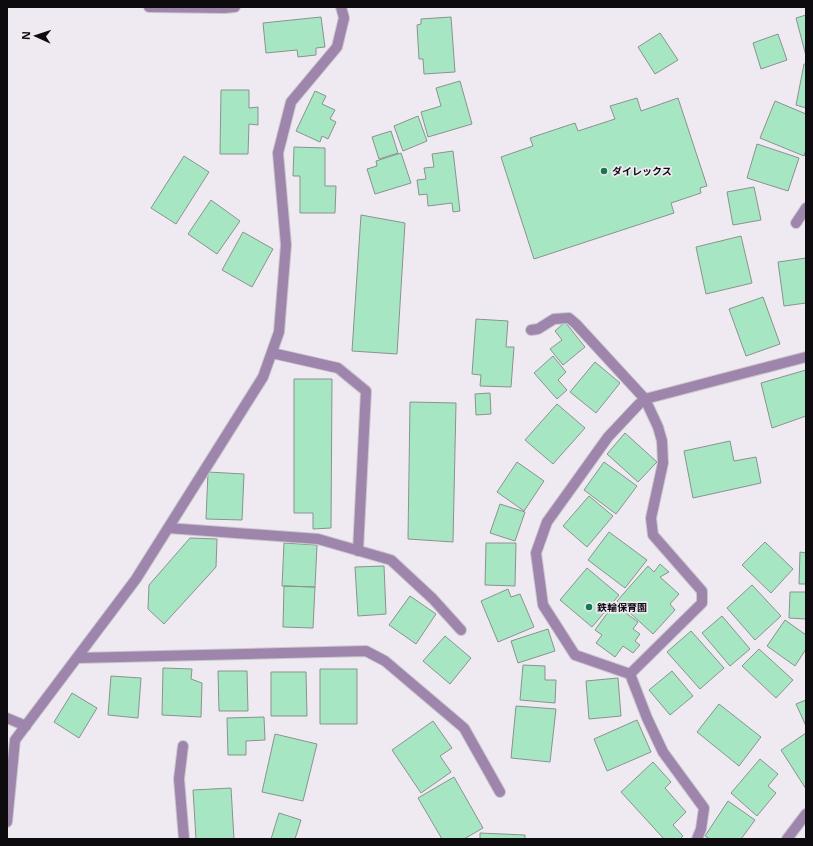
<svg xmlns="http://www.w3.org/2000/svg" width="813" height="846" font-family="'Open Sans','Noto Sans JP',sans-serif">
<rect width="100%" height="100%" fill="#efeaf2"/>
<!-- building -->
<path fill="#a7e6c3" stroke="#8a938e" d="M806 15V56L796 18Z
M321 17 325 47 316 48V55L298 57 297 50 266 53 263 23Z
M451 17 455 72 424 74 423 59H419L417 25 421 24V19Z
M660 33 678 60 655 74 638 47Z
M778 34 787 60 761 69 753 43Z
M804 64H806V108L796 105Z
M460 81 472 124 428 137 421 112 441 106 436 88Z
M221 90H249V108L258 107V125L249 124 248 154H220Z
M315 91 326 96 322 104 335 110 330 119 336 122 328 139 322 136 320 142 296 131Z
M637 98 641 111 678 98 707 186 700 188 701 193 671 203 674 213 534 259 501 157 533 146 530 138 575 123 578 131 615 119 610 106Z
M775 101 806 114V150L804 156 760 138Z
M418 116 427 141 403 151 394 126Z
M391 131 398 153 379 159 372 137Z
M757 144 799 158 788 191 747 178Z
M294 147 325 148V186H336L335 213H300V176H293Z
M453 151 460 211 453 212 452 203 428 206 427 194 419 195 417 180 426 179 424 168 434 167 432 154Z
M401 153 411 183 375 194 367 169 377 166 376 161Z
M184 156 209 172 176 224 151 208Z
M754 187 761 220 733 225 727 192Z
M211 200 240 221 217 254 188 234Z
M361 215 405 223 397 354 352 351Z
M243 232 273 249 252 287 222 270Z
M741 236 752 283 706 294 696 247Z
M806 258V303L784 306 778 262Z
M763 297 780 344 746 356 729 309Z
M476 319 508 321 506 347H514L511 387 480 386 481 375 472 374Z
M565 322 585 347 563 365 550 349 562 340 555 331Z
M553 356 566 372 558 380 567 390 557 399 534 373Z
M595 362 620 383 596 413 570 392Z
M806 370V416L772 428 761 383Z
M294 379H332L331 528 313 529V513H294Z
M490 393 491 414 476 415 475 394Z
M410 402 456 403 453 542 408 539Z
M557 404 585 428 553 464 525 440Z
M625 433 657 462 638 482 607 454Z
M730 441 734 461 756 457 761 483 693 498 684 451Z
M517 462 544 481 524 511 497 492Z
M604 462 637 486 616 514 584 490Z
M208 472 244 474 242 520 206 519Z
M589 496 613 516 587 547 563 526Z
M500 504 525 512 515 541 490 533Z
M609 532 647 560 625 588 588 560Z
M190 538 217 539 216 567 164 624 148 609 149 585Z
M765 542 793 569 771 593 742 565Z
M284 543 317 545 315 587 282 586Z
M486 543H516L515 586 485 585Z
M800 552 806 553V584H799Z
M660 564 669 572 660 577 679 594 670 604 675 610 653 634 617 601 648 566 654 572Z
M384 566 386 614 358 616 355 567Z
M587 568 619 595 592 627 560 600Z
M752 585 781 616 755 640 727 608Z
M284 586 315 587 313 628 283 627Z
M508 589 511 597 520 594 534 627 498 642 481 601Z
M790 592H806V619L789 618Z
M410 596 436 614 416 644 389 625Z
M614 604 638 622 633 629 640 634 635 641 640 645 633 653 623 646 615 657 596 643 602 635 595 630Z
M722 616 750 649 730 666 702 633Z
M785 620 806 635V649L795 666 767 646Z
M548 629 555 651 518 663 511 641Z
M691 631 724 668 700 689 667 652Z
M445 636 471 658 450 684 423 661Z
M759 649 793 680 776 698 742 666Z
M523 665 545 666V680H556L555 703 520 700Z
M163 668 192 669 191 679 202 683 201 717 162 715Z
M320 669H357V724H320Z
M218 671H247L248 711H219Z
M672 671 693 696 670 715 649 690Z
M271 672H306L307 716H271Z
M111 676 141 678 138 718 108 715Z
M618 678 621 716 589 719 586 681Z
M72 693 97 708 79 738 54 722Z
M806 700V726L796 704Z
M719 704 761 737 739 766 697 732Z
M516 706 556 709 550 762 511 758Z
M264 717 265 740 246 741V755H228L227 718Z
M637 720 651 752 607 771 594 739Z
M433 721 452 748 440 756 451 772 421 793 392 750Z
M806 733V789L781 750Z
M275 734 317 744 303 801 262 792Z
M760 759 778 774 768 786 776 793 757 816 731 793Z
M653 762 671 782 665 788 686 812 673 825 683 836 680 839H664L621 792Z
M454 777 483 828 464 839H442L418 798Z
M231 788 234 839H196L193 790Z
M728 801 755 820 741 839H710L705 836Z
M279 813 301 820 295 839H271Z
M480 833 525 835V839H480Z"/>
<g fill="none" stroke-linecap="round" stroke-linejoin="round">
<!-- minor casing -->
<g stroke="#cbc6ce" stroke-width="12">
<path id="minor" d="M149 7 224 8 235 7
M796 223 806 208
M531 330 538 329 554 319 569 318 576 324 645 399 658 427 662 441 663 463 651 518 653 535 702 591V603L630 674
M272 353 338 368 366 391 358 551
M168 528 318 539 391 560 433 599 461 630
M77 658 366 651 385 661 464 728 500 792
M7 718 26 726
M183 746 179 779 184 839
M7 822 15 740 136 579 263 377 279 332 286 245 278 153 291 102 337 47 344 18 341 7
M697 839 701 829 704 808 663 752 647 718 630 674 575 655 543 605 536 553 547 522 608 437 639 404 645 399 806 357
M787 839 806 814"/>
</g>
<!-- minor -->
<use href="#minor" stroke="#9d85ac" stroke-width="10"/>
</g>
<!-- markers -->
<g fill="#16784f" stroke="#efeaf2" stroke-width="1.5">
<circle cx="604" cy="171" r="4"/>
<circle cx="589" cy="607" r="4"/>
</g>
<g text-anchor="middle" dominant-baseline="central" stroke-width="3.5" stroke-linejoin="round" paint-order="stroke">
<!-- poi labels -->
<g font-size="10" font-weight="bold" fill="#0d0b0e" stroke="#efeaf2" text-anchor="start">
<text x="612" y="171">ダイレックス</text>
<text x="597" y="607">鉄輪保育園</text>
</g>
</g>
<!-- border -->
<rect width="813" height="846" fill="none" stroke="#0d0b0e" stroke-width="16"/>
<!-- north arrow -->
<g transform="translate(36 36) rotate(273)" stroke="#efeaf2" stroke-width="3" paint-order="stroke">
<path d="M0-3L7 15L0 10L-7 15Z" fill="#0d0b0e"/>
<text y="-6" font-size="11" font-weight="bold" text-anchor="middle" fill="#0d0b0e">N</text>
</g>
</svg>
